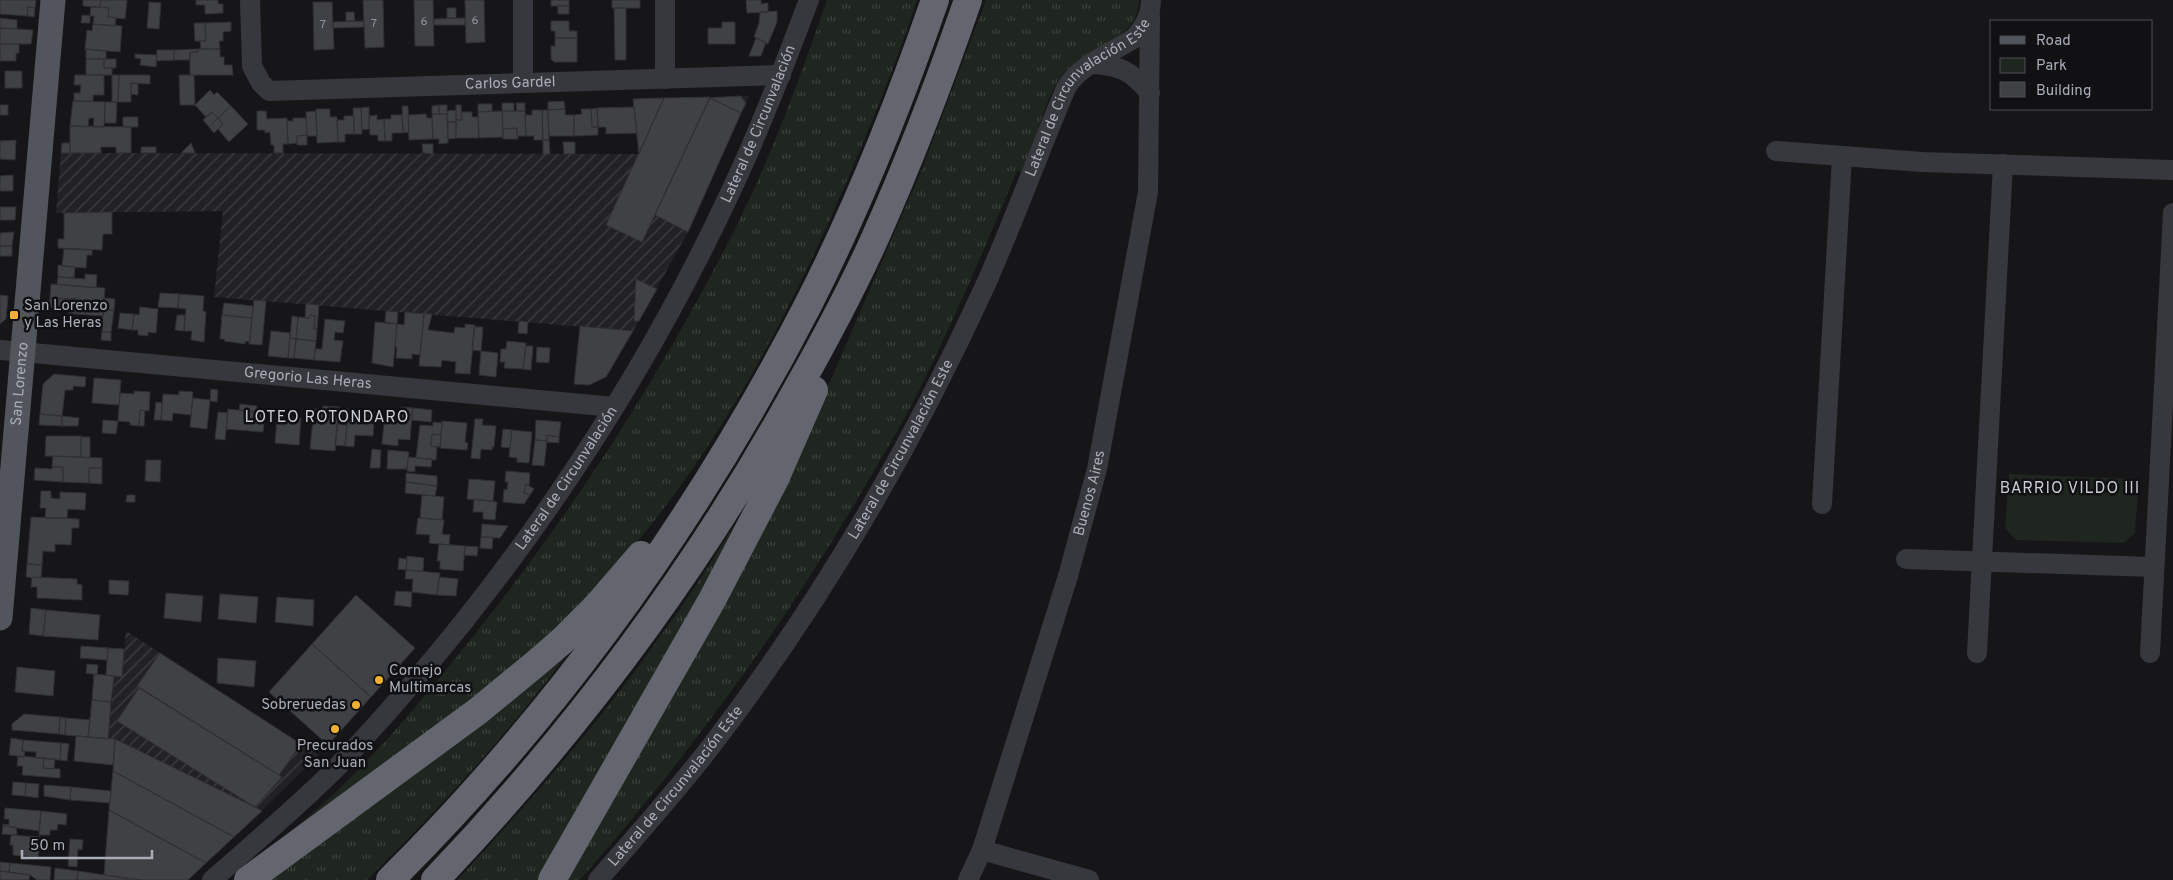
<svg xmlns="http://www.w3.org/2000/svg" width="2173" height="880" font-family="Overpass,sans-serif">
<defs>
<pattern id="industrial-furrows" width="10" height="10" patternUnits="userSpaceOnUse" patternTransform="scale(1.25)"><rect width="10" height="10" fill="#222225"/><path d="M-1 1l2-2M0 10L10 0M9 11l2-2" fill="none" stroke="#3f3f43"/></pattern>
<pattern id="grass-tufts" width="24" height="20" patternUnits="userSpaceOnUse" patternTransform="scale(1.25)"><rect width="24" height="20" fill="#1e261f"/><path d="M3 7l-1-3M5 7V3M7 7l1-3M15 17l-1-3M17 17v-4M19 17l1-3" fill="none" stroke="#3c433d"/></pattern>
</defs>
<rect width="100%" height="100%" fill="#161618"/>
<!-- industrial -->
<path fill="url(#industrial-furrows)" d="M749 96 688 232 633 331 214 297 223 211 56 213 61 153 638 154 633 99Z
M126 631 319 755 234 837 113 771 115 740 108 739 114 676 122 677Z"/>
<!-- grass -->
<path fill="url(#grass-tufts)" d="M827 0H917C896 65 870 127 843 190 777 342 693 494 574 611 533 652 488 686 443 721 393 759 343 797 294 835L291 831C357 779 414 710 466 645 568 519 657 382 731 237 770 161 799 80 827 0Z
M986 0H1139C1137 44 1087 47 1062 75 1048 91 1032 149 1024 172L1017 171C987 243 956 316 921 386 902 425 879 462 857 500 776 637 685 760 580 880H563L806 437 922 169Z
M769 470 545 880H457C529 803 598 724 659 638 699 584 733 527 769 470Z
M566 656C506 736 438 810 367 880H258Z"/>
<!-- park -->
<path fill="#1e261f" d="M2009 474 2139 479 2135 533 2124 543 2016 540 2005 528Z"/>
<!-- building -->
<path fill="#404145" stroke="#303034" d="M0 0H36L35 8 28 7 27 16 0 14Z
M83 0H101L100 7 83 6Z
M101 0H127L125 19 108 17 109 8 100 7Z
M196 0H218V4H223V13L205 14V5H196Z
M363 0H383L384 47 365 48Z
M414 0H433L434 46H415Z
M465 0H484L485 42 466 43Z
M551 0H569V6H551Z
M612 0H640V8H612Z
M746 0H761V4L768 3V12L747 13Z
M149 2 161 3 159 29 147 28Z
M313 2H332L334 49 314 50Z
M558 5 569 6V14H558Z
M28 7 35 8 34 17 27 16Z
M91 7 109 8 108 17 116 18 115 26 93 24 94 16H90Z
M447 8H456V18H447Z
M614 8H626V60H615Z
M777 11V22L768 44 754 37 759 23 760 12Z
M346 12H354L355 21H346Z
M82 15 90 16V23H81Z
M0 18 17 20V29L0 28Z
M465 18V25H434V19Z
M364 21V27L333 28V22Z
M551 21H569V31H577V38H555V31H551Z
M231 22V31L223 32V41H219L220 49H201L200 41H206L205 23Z
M722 22H735V44H708V28H722Z
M194 23H205L206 41H195Z
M93 24 122 26 120 52 85 49 87 30 92 31Z
M0 28 33 30 31 44H0Z
M555 38H577V62H554L551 59V46H555Z
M756 38 766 42 761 56H749Z
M0 44H19V53H16V61H0Z
M86 49 106 51V59H86Z
M198 49V52H190V60H174V50Z
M198 49H220V57H224V65H232L233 75H190V52H198Z
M157 50H174V60L156 61Z
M135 54 157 55 156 67 140 65 141 59 135 58Z
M86 59H104V68H112V75H86Z
M104 59H116V68H104Z
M5 71H22V88H5Z
M75 75H104V95H93V101H74V93H80L81 85H74Z
M112 75H119L118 102H112Z
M119 75H150V84L131 83V102H118Z
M179 75H194L195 105H180Z
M131 83 138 84V95L131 94Z
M210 90 214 95 217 92 231 106 218 118 212 112 206 117 195 105Z
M740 96 746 103 741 113 710 98Z
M710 97 642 242 606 225 664 98Z
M664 98 639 154 633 99Z
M710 98 741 113 688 232 655 215Z
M73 101 105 102 104 127H93L94 118H89L88 127 70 126Z
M564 101 565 109 548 110V102Z
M105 102H117L116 123H105Z
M502 103H514V111H502Z
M516 103H525V111H517Z
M478 104H492V111L478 112Z
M0 105H8V115H0Z
M439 105H447V114H439Z
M439 105V114H432V106Z
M456 105H461L462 120H456Z
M231 106 248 124 229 142 218 129 223 124 218 118Z
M402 106H408L409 132 403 133Z
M369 107V129L362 130 361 108Z
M634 107 637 133 606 134V127H598L597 108Z
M353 108H361L362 134H354Z
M597 108 598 127H592L591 109Z
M316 109H330V117H337L338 142 317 143Z
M565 109V115H574V136H549L548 110Z
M581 109H591L592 127H598V135L574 136V115L582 114Z
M456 110V122H448L447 111Z
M532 110H542L543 140H534V136H526L525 115H532Z
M542 110H548L549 140H543Z
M257 111H266L267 119 287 118 288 144H283V153H274V145H271L270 132 265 133V130H257Z
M316 111 317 136H307L306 112Z
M502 111H525L526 136H517V128L503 129Z
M502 111 503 137 479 138 478 112Z
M212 112 218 118 209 127 203 120Z
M461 112H472V117H478L479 138H456V120H462Z
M426 114 427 118H432L433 139 409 140 408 115Z
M432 114H447L448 143 439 144V139H433Z
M377 115V120L384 119 385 141H378V135H370L369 116Z
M391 115H402L403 133H392V141H385L384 119H391Z
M344 116H354V134H345V142H338L337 120H344Z
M123 117H138V127H123Z
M218 118 223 124 214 133 209 127Z
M293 118H306L307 135 297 136V143L288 144 287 121H293Z
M448 122H456V138L448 139Z
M70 126 131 127V153H116V147H101V153H70Z
M517 128 518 139H503V129Z
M307 135V145H297V136Z
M16 140 15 160 0 159V141Z
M543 140H549L550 154H543Z
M563 142H575V154H564Z
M62 143H70V153H61Z
M191 143 195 153H181Z
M422 144H433V154L423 153Z
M141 147H156V153H141Z
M13 175V191H0V176Z
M0 207H16L15 220H0Z
M112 212V234H103L102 250 58 248V239H64V213Z
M14 232 12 246H0V233Z
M0 246H12V256H0Z
M64 249 92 250V255H87L86 268 62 266Z
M58 265 75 267 74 278 58 277Z
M85 274 97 275 96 288 57 284 58 277 85 279Z
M636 279 657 289 639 321H634Z
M51 284 105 288 103 316 76 314 77 299 50 298Z
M160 293 179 294 178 308 158 307Z
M179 294 204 296 203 311 206 312 204 342 191 340 192 331H184L186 309 178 308Z
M0 295 8 296 6 319 0 324Z
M50 298 77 299 76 314H69V309L49 307Z
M104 298 115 299 114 310H103Z
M254 300 266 301 262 345 249 344Z
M224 303 253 306 252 318 222 315Z
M306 304 319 305 317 329H314L315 316 310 315 309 318H305Z
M140 307 158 309 156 333 148 332V336L138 335V330H132L134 314 139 315Z
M103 310H114L111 332H102Z
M386 311 398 312 397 324 385 322Z
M405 312 424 314 420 355 412 354V359L396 358 397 347H395L397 324 404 325Z
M120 313 134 314 132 330 118 328Z
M424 314H432L428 330 454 333 455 327 465 328V324L475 325 470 374 455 373 456 362 442 360 441 367 419 366Z
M177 315H185L184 331 175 330Z
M222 315 252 318 250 342 245 341V344L224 341 225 339H220Z
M310 315 315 316 314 329H317L316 341 296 339 298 317 309 318Z
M292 316 298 317 296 339 290 338Z
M325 319 345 321 343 333 335 332 334 340 343 341 340 362 314 360 315 349H322Z
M519 321 528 322 527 334 518 333Z
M375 322 397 324 393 367 372 363Z
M580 326 633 331 606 377 589 385 574 384Z
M474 327H483L481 351 472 350Z
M271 331 290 333 288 358 268 356Z
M102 332H111V341L101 340Z
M290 338 296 339 294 358H288Z
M296 339 316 341 314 360 294 358Z
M507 341 526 343 523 369 504 368 505 362H500L501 349H506Z
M526 346H533L531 370 523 369Z
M537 347 550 348 549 363 536 362Z
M481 351 498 353 496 377 479 375Z
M54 374 86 377 85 387 73 386V390H65L62 416 40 414 43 384Z
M94 378 121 380 119 405 92 403Z
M211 389 218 390 217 402 210 401Z
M134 391 150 392 149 411 140 410 139 426 130 425V422L118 421 120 393 134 394Z
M179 391 193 392 191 415 173 413 172 421 161 420 163 394 179 395Z
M193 398 210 400 207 429 190 427Z
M156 402 162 403 161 420H154Z
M240 404 257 406V412L239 410Z
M323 406 339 407 335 451 310 449 314 409 322 410Z
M401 407 413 408 412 415 401 414Z
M413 408 432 410 431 422 411 420Z
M228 409 265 413 263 432 226 429Z
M349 409 361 411V416L348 415Z
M140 410 145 411 144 426H139Z
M361 411 375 412 373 436 355 435 354 447 345 446 348 415 361 416Z
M218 412 228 413 225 440 215 439Z
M394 413 412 415 410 440 398 439V446L382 444 384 423 393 424Z
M40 414 62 416V426L39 425Z
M62 416 79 418 78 426H62Z
M291 417 301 418 299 445 275 443 277 419 291 420Z
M475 419H483L482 425 496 426 494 447H492V450L481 449 480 459 471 458Z
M103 420 118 421 116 434 102 433Z
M536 420 561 422 559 437 547 435V441L535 440Z
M442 421 467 423 465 442 468 443 467 450 440 448Z
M433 422 442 423 441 435 432 434 431 446 437 447 436 460 416 458 420 425 433 426Z
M337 424 347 425 345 446 335 445Z
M503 429 512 430 510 448 501 447Z
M512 430 532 432 529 463 517 462V458L509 457Z
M432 434 441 435 440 447 431 446Z
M547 435 559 437V443L546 442Z
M46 436H81V457L45 456Z
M81 437H90V458L81 457Z
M535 440 547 441 544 466 532 465Z
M372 449 381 450 380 468H370Z
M388 450 409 452 407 469H387Z
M53 456 102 458V468H89V483L63 482V467H52Z
M408 457 432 459 431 467 415 466V472L407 471Z
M146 460H161L160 482 145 481Z
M52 467H63V482L34 480 35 468 52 469Z
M89 468H102V484L89 483Z
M506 471 530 473 529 486 526 484 524 493 530 495 524 504 503 502 504 489 507 490 508 482H505Z
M406 473 437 476V486L406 482Z
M469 479 495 481 493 501 467 499Z
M406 482 437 486 435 496 405 493Z
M526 484 534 489 530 495 524 493Z
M41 491H51V498L60 499V492L86 493 85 510 68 509 67 518H45L46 508H40Z
M127 495H135V502H126Z
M422 495 444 497 442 520 420 518Z
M474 499 497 502 495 520 483 519V512H473Z
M31 517 79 519V528H72L71 545 55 544V552L43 551 42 565 27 564Z
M418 518 444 520 442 534 450 535 449 545 429 543 430 535 416 534Z
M482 524 508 526 500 538 481 537Z
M481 537H493L492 549 480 548Z
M439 544 465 546 463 571 440 569V561H437Z
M465 546 478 547 477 556 464 555Z
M407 556 424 558 423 571 406 570Z
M399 558 407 559 406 570 398 569Z
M27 564 42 565 41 578 26 577Z
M406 570 440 573 437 595 412 592 413 579H405Z
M32 577 77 579V584L82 585V600L37 598V587H31Z
M439 577 458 579 456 596 437 595Z
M109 580 129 581 128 595 109 594Z
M396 591 412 592 411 607 394 605Z
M166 593 203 596 201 622 164 618Z
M220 594 258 597 256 623 218 619Z
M356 595 415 648 371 697 312 644Z
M277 597 314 600 313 626 275 622Z
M31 608 46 610 43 636 29 634Z
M46 610 100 615 98 640 43 636Z
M312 644 371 697 328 745 269 692Z
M81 646 108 648 107 660 80 658Z
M108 648 124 649 122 677 106 675Z
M160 653 301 744 279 775 137 686Z
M218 658 256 661 254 687 217 683Z
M87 664 98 665 97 675 86 673Z
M17 667 55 671 53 696 15 692Z
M94 674 114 676 111 702 92 700Z
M139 688 282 777 255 807 117 721Z
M92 700 111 702 108 739 88 737Z
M24 714 60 717 59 734 12 730V724Z
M60 717 66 718 65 735 59 734Z
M66 718 90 720 88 737 65 735Z
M76 736 115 739 113 765 74 761Z
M11 738 23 740 22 751H25L24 757 9 755Z
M115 739 255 807 262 811 234 837 113 771Z
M23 740 61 743 60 760 36 758V752L22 751Z
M61 743 69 744 67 761 60 760Z
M18 756 44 758 43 768 60 769V778L22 775 23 766H17Z
M44 758 55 759 54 769 43 768Z
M113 771 234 837 206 863 109 810Z
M13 782 26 783 25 796 12 795Z
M26 783 39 784 38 798 25 796Z
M44 785 71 787 70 800 44 796Z
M71 787 111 791 110 803 70 800Z
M5 808 41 811 39 831 3 826V824L9 825V819H4Z
M109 810 206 863 188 880H140L104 875Z
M41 811 67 814 66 825 58 824 57 830H50V835H39Z
M3 826 16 827 17 835 2 834Z
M11 835 40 837 38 857 13 855V845H10Z
M70 839 83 840 82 850 78 849 77 867 68 866Z
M0 862 10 863 9 872 0 871Z
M10 863 51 867 50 880H37L30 875 9 872Z
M55 868 78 871 77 880H54Z
M0 871 30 875 29 880H0Z
M78 871 104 875 140 880H77Z"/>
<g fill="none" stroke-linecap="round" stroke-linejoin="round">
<!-- minor -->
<g stroke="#37383d" stroke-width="20">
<path id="s1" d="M250 0 252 66 261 83 269 91 781 75"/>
<path d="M523 0V83"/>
<path d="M665 0V79"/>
<path d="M1091 64C1120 65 1131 71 1150 93"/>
<path d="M1776 151 1922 162 2173 170"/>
<path id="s2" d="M0 350 614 407"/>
<path d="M1822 504 1842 157"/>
<path d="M1906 559 2153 567"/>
<path d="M1977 653 2003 164"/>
<path d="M2150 653 2173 213"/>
<path d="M982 850 1089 880"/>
<path id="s3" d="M212 880C255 842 300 805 340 764 498 597 632 403 729 195 759 132 784 66 809 0"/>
<path id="s4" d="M598 880C636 836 676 792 712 745 820 604 911 448 985 286 1014 221 1038 154 1066 88 1079 65 1111 53 1133 39 1144 28 1151 16 1151 0"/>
<path id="s5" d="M968 880 982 850 1068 576 1097 469 1148 192 1150 16"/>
</g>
<!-- major -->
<path stroke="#53555c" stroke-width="25" id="s6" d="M0 618 53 0"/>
<!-- highway -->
<path stroke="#63666e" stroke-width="28" d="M248 880 478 711 534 665 562 641 597 606 641 555
M390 880C559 712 699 516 808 305 858 207 899 104 935 0
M435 880C574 734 693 576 791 400 821 347 850 294 875 238 910 160 940 81 968 0
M552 880 712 600 775 479 814 390"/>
</g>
<!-- markers -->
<g fill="#f2b134" stroke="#111113" stroke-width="2">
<rect x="9" y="310" width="10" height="10" rx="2.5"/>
<circle cx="379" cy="680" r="5"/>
<circle cx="356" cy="705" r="5"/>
<circle cx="335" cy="729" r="5"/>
</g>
<g text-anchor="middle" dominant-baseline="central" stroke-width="5" stroke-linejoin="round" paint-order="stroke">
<!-- number labels -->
<g font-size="12" fill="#8e929b">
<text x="475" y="21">6</text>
<text x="424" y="22">6</text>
<text x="374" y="24">7</text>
<text x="323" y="25">7</text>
</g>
<!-- street labels -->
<g font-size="15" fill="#a8adb8" stroke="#111113">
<text stroke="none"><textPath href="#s1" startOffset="338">Carlos Gardel</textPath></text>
<text stroke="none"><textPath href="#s4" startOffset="932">Lateral de Circunvalación Este</textPath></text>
<text stroke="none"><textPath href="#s3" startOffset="942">Lateral de Circunvalación</textPath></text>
<text stroke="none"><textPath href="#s2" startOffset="309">Gregorio Las Heras</textPath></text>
<text stroke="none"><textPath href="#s6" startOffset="235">San Lorenzo</textPath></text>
<text stroke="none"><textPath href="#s4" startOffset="528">Lateral de Circunvalación Este</textPath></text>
<text stroke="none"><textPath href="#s3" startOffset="538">Lateral de Circunvalación</textPath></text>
<text stroke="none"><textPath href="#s5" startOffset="406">Buenos Aires</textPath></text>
<text stroke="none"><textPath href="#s4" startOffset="122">Lateral de Circunvalación Este</textPath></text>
</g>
<!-- poi labels -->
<g font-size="15" fill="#a8adb8" stroke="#111113" text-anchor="start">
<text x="24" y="306">San Lorenzo<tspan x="24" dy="17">y Las Heras</tspan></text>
<text x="389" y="671">Cornejo<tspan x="389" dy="17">Multimarcas</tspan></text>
<text x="346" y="705" text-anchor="end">Sobreruedas</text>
<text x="335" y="746" text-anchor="middle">Precurados<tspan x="335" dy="17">San Juan</tspan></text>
</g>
<!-- neighbourhood labels -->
<g font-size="16" letter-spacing="1" fill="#c9ccd4" stroke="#111113">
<text x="327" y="418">LOTEO ROTONDARO</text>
<text x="2070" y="489">BARRIO VILDO III</text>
</g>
</g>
<!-- legend -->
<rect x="1990" y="20" width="162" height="90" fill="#111113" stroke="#4d4f55"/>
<rect x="2000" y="36" width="25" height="8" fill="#53555c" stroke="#4d4f55"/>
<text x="2036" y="45" font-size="15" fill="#a8adb8">Road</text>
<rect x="2000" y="58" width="25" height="15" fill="#1e261f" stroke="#4d4f55"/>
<text x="2036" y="70" font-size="15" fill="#a8adb8">Park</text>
<rect x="2000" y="82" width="25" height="15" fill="#404145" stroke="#4d4f55"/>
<text x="2036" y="95" font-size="15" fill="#a8adb8">Building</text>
<!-- scale -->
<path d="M22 850v8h130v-8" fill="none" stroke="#a8adb8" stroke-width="2.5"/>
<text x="30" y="850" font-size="15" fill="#a8adb8" stroke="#111113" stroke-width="4" paint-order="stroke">50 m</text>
</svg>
